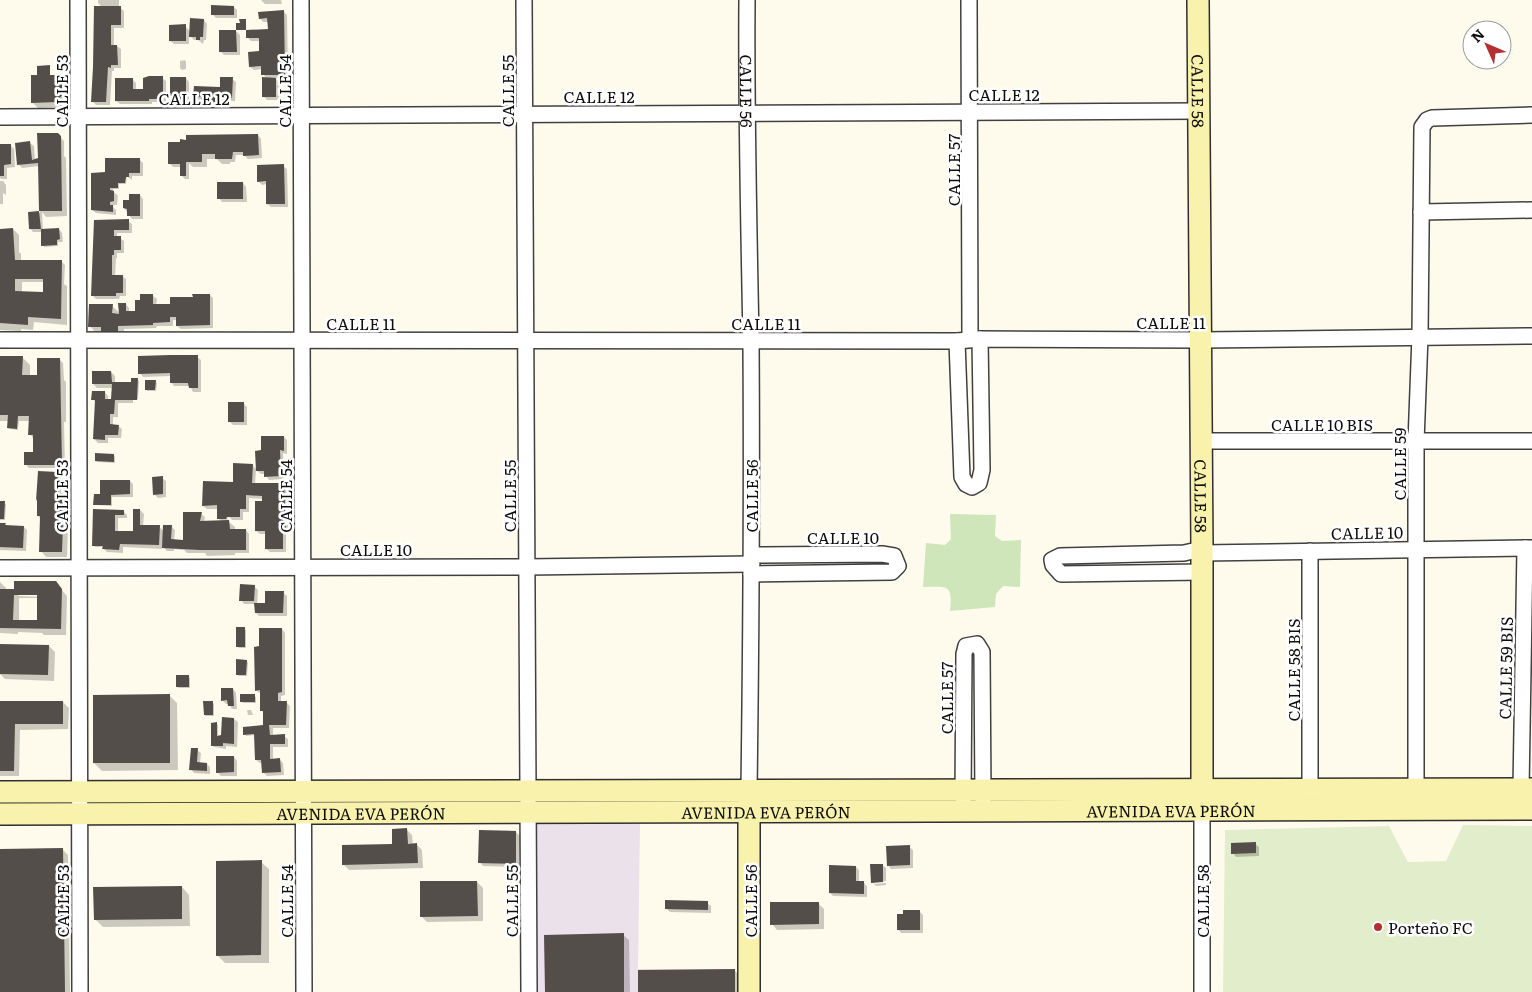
<svg xmlns="http://www.w3.org/2000/svg" width="1532" height="992" font-family="Literata,serif">
<rect width="100%" height="100%" fill="#fefbed"/>
<!-- industrial -->
<path fill="#eae1eb" d="M531 822H640L638 969H735V992H535Z"/>
<!-- green -->
<path fill="#cfe5ba" d="M950 514 996 515 995 536 1002 541 1021 540 1020 587 1003 586 996 594 995 607 950 611C953 583 947 587 923 587L926 543 945 545 951 539Z"/>
<!-- pitch -->
<path fill="#e1edcb" d="M1463 825 1532 826V992H1223L1225 830 1389 826 1408 862 1446 861Z"/>
<!-- shadow -->
<path fill="#0003" fill-rule="evenodd" d="M98 0H119V7L124 11V28H114V46H117L121 49V68H114V71H112L110 105H96L92 101 102 7 98 3Z
M261 0H281L282 4H265Z
M234 7 237 10V18H216L212 14Z
M283 11 287 15 288 78H275L279 82V100H267L263 96 267 79 263 74V69L254 70 250 67 260 52V41H251L248 38 269 30 268 22H263L260 18Z
M204 20 207 24 206 40H204L203 44 198 40H194L189 35V44H174L170 41 185 26 190 31Z
M236 31 240 35V55H224L221 52Z
M185 60 186 62V69L182 70 180 68V61Z
M39 76 49 81 61 76 67 82V101L62 107 38 108 32 102Z
M162 78 166 81V102H152V104H120L116 101 132 79 136 83V90H145Z
M186 78 189 82V105H175L171 101Z
M232 79 236 82 235 101H223L222 105H206L202 100H198L195 96 221 88Z
M57 134 64 141V156L66 158 67 216 46 217 42 212 43 230 59 229 62 233 63 242H58V246L44 247 43 245 42 232H33L30 228 29 213H40L39 166 22 168 18 164 30 143 34 146 35 160 39 159Z
M258 135 261 139 262 158 248 159 244 155H236L235 162H230V164H222L217 159H207V167H193L189 163V179H185L181 175V167H173L169 163Z
M10 145 14 149 15 167 7 168V179H2L0 178V146Z
M140 160 143 163V176H132V180L127 176 126 184H119V189H113L114 192 118 196 117 205H114L113 207 116 210V215L96 213 92 210 106 173Z
M283 166 287 169 288 207H271L267 204V184L262 185 258 181Z
M0 181H3L6 185V195L3 193V204H0Z
M243 183 246 187 247 202H222L219 198Z
M140 195 143 199V219H132L124 208Z
M95 221H128L132 224V233H117V238H120L124 241V253H117V258H116L115 276H122L126 279V296H120L119 299H96L93 296Z
M13 229 19 235V252L21 254V261H61L65 265 64 284 67 286V325L34 322 33 330 21 329V331L0 330V230ZM22 282H45L44 294 22 293Z
M210 295 213 298V328L181 329 177 326V320H173V326H157L156 328 124 329 123 338 102 332H95L90 326 112 306 120 313 126 304 129 308V312H137L153 296 157 299 156 305H171Z
M0 357H22L30 365V377H39L60 360 63 363 64 380 66 382V422H64L65 468H29L25 464 35 453 33 438 30 434V421H19L18 430 10 429 8 428 9 421H0Z
M197 357 201 360V392H193L190 386H174L171 382V376L143 377 140 373Z
M111 372 115 376V383H130L137 379 139 381 138 399H133V403H118V417H113V426H118L122 429 121 438H108V443H98L94 439 96 403 93 399 105 392 108 396V401H113V388H97L93 384Z
M155 381 157 383 156 391H147L146 389Z
M243 403 247 407V425H233L229 421Z
M284 437 287 440V454L283 453 284 479 269 480 265 474H261L256 470 255 484H284L287 488 289 533H286V552H270L266 549V534H260L256 531 263 499 249 498V512H243V520H232L228 515 227 522H229L235 527V530H246L249 534V553H235V555L207 556 205 553H187L183 549V550L174 549V551H167L162 546V549L123 547V553L107 552 104 549V547H95L93 545 95 511H123L127 515V518H118V532L134 533 140 510 144 514 143 526 159 527 164 531 171 526 175 530 174 541H184L201 514 205 517 204 522H222L218 518V509H207L203 506 234 483 252 465 257 470 262 451Z
M114 455 115 457V463L97 462 96 461Z
M58 473 61 477V494H64L67 498 66 521 68 523 67 557H46L41 551V519L38 516Z
M162 478 166 481V497L158 498 154 494Z
M130 481 133 484V497H112V506L96 505 95 504Z
M0 502 6 504 5 520H0Z
M0 524H5L7 526 24 527 27 530 26 551 0 550Z
M0 582 6 588V590L61 589 67 596 66 635H44L42 633 18 632V634L0 633ZM17 594H43V597L19 596ZM19 598H38V623L19 622Z
M254 586 258 590 257 605 266 604 283 593 287 596V616H259L256 613V604H244L241 600Z
M244 628 246 630V648H239L238 647Z
M282 629 285 633V695L281 696V703H287L290 706 289 728H273V736H284L288 739V747H273V760H280L283 763 284 775 267 776 263 772V763H260L256 760 255 735 246 736 245 734 264 726V713L261 710V694L256 690 260 647Z
M0 645 49 646 55 652 54 681 5 679 0 674Z
M246 661 248 662 247 676H239L237 674Z
M188 676 190 678V688H179L177 687Z
M233 689 236 693 237 709H232L229 704H226L222 700Z
M170 696 177 703 178 770 102 771 94 763Z
M254 696 256 697V703H243L241 701Z
M0 702H63L69 708 68 729 20 730 19 776H0Z
M212 702 214 704V716H206L205 715Z
M247 710H251L253 715H248Z
M234 719 238 722 237 747 226 746V749L214 747 212 745 217 724 218 725V737H223Z
M197 750 201 753 200 763 207 764 210 767V774L194 773 191 769Z
M234 757 237 761V776H221L217 772Z
M407 830 412 835 413 845H417L422 850 423 868 349 870 343 864 394 845Z
M516 832 520 836 519 867 483 866 480 862Z
M1255 844 1259 847V856L1236 857 1233 853Z
M909 847 913 850V868L891 869 888 865Z
M62 849 68 855 70 992H0V851Z
M261 862 269 869V963H225L217 955Z
M882 865 886 868V881L874 882V884L886 883V885L876 886 872 882Z
M856 867 859 870V882L864 883 867 886V897L833 896 830 893Z
M477 882 483 888V921L427 922 421 916Z
M182 887 189 895 190 926 103 927 95 919Z
M707 903 711 906V913L670 912 666 908Z
M818 903 824 909V929L777 930 772 924Z
M919 911 923 915V933H901L898 929Z
M623 935 629 940 630 992H546Z
M734 970 740 976V992H639Z"/>
<!-- building -->
<path fill="#544e4a" fill-rule="evenodd" d="M211 5 234 6V15H211Z
M94 6H121V25H111V45H117L118 65H111V68L108 67 106 102H91L93 67Z
M284 10 285 75H261V66L249 67 248 52 259 51V38H246V30L268 29 267 18 259 19 258 12Z
M190 18 204 19 203 37H200V40H196V37H189Z
M239 19H246V30H236V23H240Z
M186 24V41H169V25Z
M219 30H236L237 52H219Z
M50 65V75H62V95L57 102 31 103V75H37V66Z
M149 76H163V99H149V101H115V78H133V89H143V78Z
M170 77H186V102H170Z
M220 77H233L232 98H220L219 102H201V97L193 96 194 86 220 87Z
M262 77 276 78V97H262Z
M37 133H58L61 136 62 211H39L38 163 17 165 15 143 30 141 32 160 38 158Z
M258 134 259 155 243 156V152H233L232 159H215V154H202V162H186V176H180V164H168V142H180V139L186 140V135Z
M0 144H11V164L4 165V176H0Z
M105 158H140V173H129V177H126L125 183H118V188H110V190L114 191V201L110 202V205H113V212L91 210V173L105 172Z
M284 164 285 204H266V181L257 182V165Z
M217 182H243V199H217Z
M129 194H140V216H127V209L123 208V200H129Z
M39 211 41 229H29L28 212Z
M129 219V230H114V236H121V250H114V255H112V275H123V293H116V296H91L94 220Z
M13 228 15 260H62L61 319 28 317V325L0 323V229ZM15 279H43V292L15 291Z
M59 228 60 239 57 240V245L41 246V229Z
M140 294H153V304H170V297H193L192 294H210V325L176 326V317H170V322L153 323V325L118 326V333H101V327H88L89 304H113L112 313 119 314 118 303H126V311H135V300H140Z
M170 355H198V388H189L188 383H170V373L138 374V356Z
M0 356H23L22 375H37V358H60L62 465H24V452H33V435H28L29 416H18L17 429 7 428 8 415H0Z
M92 371H111L112 382H131V378H138L137 400H115L114 414H110V424L119 425 118 435H105V440L93 439 95 400H91L92 391H105V399H111L112 384H92Z
M145 380H156L155 390H145Z
M228 402H244V422H228Z
M261 436H284V451L280 450 281 476 264 477V471H256L255 451 261 450Z
M95 453 114 454V462L95 461Z
M233 463 253 464 252 483H284L286 530H283V549H265V531H255V501H262V496L246 495V509H240V517H227L226 519H217V505L202 506 203 481 233 482Z
M38 471 58 472 57 493H64L62 552H39L40 516H37V499L36 501Z
M163 476V494L153 495 152 477Z
M100 480H130V494L111 495V505H93L94 494H100Z
M0 501H5L4 519H0Z
M93 509 124 510V515H115V531H133V509H140V525H160L159 545 120 544 119 550 102 549 103 546H92Z
M183 512H202L200 521 229 520 230 529H246V550H200L162 548 163 525H172L171 539 183 540Z
M0 523H6L5 525 24 526 23 548 0 547Z
M14 581H56L62 589 61 629 0 628V589H14ZM14 595H37V620H13Z
M240 584 255 585 254 601H239Z
M265 591H284L283 613H255L254 603H265Z
M236 627H245V647H236Z
M259 628H282V692L278 693V701H287L286 725H269L270 735 285 734V744H270V759L280 758 281 772 262 773 261 760H255L254 734 243 735V727L263 725V711H260V690L255 691 254 647 259 646Z
M0 644 49 645 48 675 0 674Z
M236 659 247 660 246 675H236Z
M176 675H189V687H176Z
M221 688H233L234 706H228L227 700 221 701Z
M170 694V763H93V695Z
M240 694H255V702H240Z
M0 701H63V724H15L14 771H0Z
M203 701H213V715H204Z
M222 717 234 718V744L223 743V746H211V723L217 722V736L221 735Z
M191 748H198L197 762 207 763V771L189 770Z
M216 756H234V772L216 773Z
M407 828 408 844 417 843 418 863 342 865V845L392 844V829Z
M479 830 516 831V864L478 863Z
M1256 842V853L1231 854V843Z
M910 845V865L887 866 886 846Z
M63 848 65 992H0V849Z
M262 860 261 955 216 956V861Z
M870 864H883V882L871 883Z
M829 865 856 866V881H864V894L829 893Z
M420 881H477L478 916 420 917Z
M182 886V919L94 920 93 887Z
M665 900 708 901V910L665 909Z
M770 902H819V924L770 925Z
M903 910H920V930H897V914H903Z
M624 933V992H545L544 935Z
M735 969V992H638V970Z"/>
<g fill="none" stroke-linecap="round" stroke-linejoin="round">
<!-- street casing -->
<g stroke="#404040" stroke-width="18">
<g id="street">
<path d="M78 0 80 992"/>
<path d="M301 0 304 992"/>
<path d="M524 0 529 992"/>
<path id="s1" d="M747 0C746 114 749 228 751 342 752 491 751 641 749 790"/>
<path d="M969 0 970 339"/>
<path d="M0 117 1199 111"/>
<path d="M1421 212 1532 210"/>
<path d="M0 340 957 341 980 339 1201 340 1532 336"/>
<path d="M957 341 962 477 966 484 972 487 979 483 982 470 980 339"/>
<path d="M1202 441H1532"/>
<path d="M1310 551V789"/>
<path d="M1202 553 1532 548"/>
<path d="M0 568 527 567 752 564"/>
<path d="M1202 572 1061 574 1053 565 1052 560 1060 556 1184 553 1202 549"/>
<path d="M751 574 892 572 898 566 894 556 882 554 752 555"/>
<path d="M1521 789 1525 548"/>
<path d="M1416 798V442L1420 336 1422 127 1427 120 1432 118 1532 115"/>
<path d="M963 799 964 654 966 646 977 644 982 652 983 799"/>
<path d="M1202 810V992"/>
</g>
</g>
<!-- secondary casing -->
<g stroke="#2f2f2f" stroke-width="24">
<g id="secondary">
<path id="s2" d="M1198 0 1202 549V802"/>
<path d="M0 792 1532 789"/>
<path d="M749 798V992"/>
<path id="s3" d="M0 814 1532 809"/>
</g>
</g>
<!-- street -->
<use href="#street" stroke="#fff" stroke-width="15"/>
<!-- secondary -->
<use href="#secondary" stroke="#f9f2ad" stroke-width="21"/>
</g>
<!-- markers -->
<circle fill="#b22f33" stroke="#fff" stroke-width="2" cx="1378" cy="927" r="5"/>
<g text-anchor="middle" dominant-baseline="central" stroke-width="5" stroke-linejoin="round" paint-order="stroke">
<!-- street labels -->
<g font-size="16" fill="#0d0d0d" stroke="#fff">
<text transform="translate(61 91) rotate(-90)">CALLE 53</text>
<text transform="translate(284 91) rotate(-90)">CALLE 54</text>
<text transform="translate(507 91) rotate(-90)">CALLE 55</text>
<text stroke="none"><textPath href="#s1" startOffset="91">CALLE 56</textPath></text>
<text stroke="none"><textPath href="#s2" startOffset="91">CALLE 58</textPath></text>
<text x="1004" y="94">CALLE 12</text>
<text x="599" y="96">CALLE 12</text>
<text x="194" y="98">CALLE 12</text>
<text transform="translate(953 170) rotate(-90)">CALLE 57</text>
<text x="1171" y="322">CALLE 11</text>
<text x="361" y="323">CALLE 11</text>
<text x="766" y="323">CALLE 11</text>
<text x="1322" y="424">CALLE 10 BIS</text>
<text transform="translate(1399 464) rotate(-90)">CALLE 59</text>
<text transform="translate(61 496) rotate(-90)">CALLE 53</text>
<text transform="translate(285 496) rotate(-90)">CALLE 54</text>
<text transform="translate(509 496) rotate(-90)">CALLE 55</text>
<text transform="translate(751 496) rotate(-90)">CALLE 56</text>
<text stroke="none"><textPath href="#s2" startOffset="496">CALLE 58</textPath></text>
<text transform="translate(1367 532) rotate(-1)">CALLE 10</text>
<text x="843" y="537">CALLE 10</text>
<text x="376" y="549">CALLE 10</text>
<text transform="translate(1505 668) rotate(-89)">CALLE 59 BIS</text>
<text transform="translate(1293 670) rotate(-90)">CALLE 58 BIS</text>
<text transform="translate(946 698) rotate(-90)">CALLE 57</text>
<text stroke="none"><textPath href="#s3" startOffset="1171">AVENIDA EVA PERÓN</textPath></text>
<text stroke="none"><textPath href="#s3" startOffset="766">AVENIDA EVA PERÓN</textPath></text>
<text stroke="none"><textPath href="#s3" startOffset="361">AVENIDA EVA PERÓN</textPath></text>
<text transform="translate(62 901) rotate(-90)">CALLE 53</text>
<text transform="translate(286 901) rotate(-90)">CALLE 54</text>
<text transform="translate(511 901) rotate(-90)">CALLE 55</text>
<text transform="translate(750 901) rotate(-90)">CALLE 56</text>
<text transform="translate(1202 901) rotate(-90)">CALLE 58</text>
</g>
<!-- poi labels -->
<g font-size="16" fill="#0d0d0d" stroke="#fff" text-anchor="start">
<text x="1388" y="927">Porteño FC</text>
</g>
</g>
<!-- north arrow -->
<g transform="translate(1487 45) rotate(315)"><circle r="24" fill="#ffffff" stroke="#9e9e9e"/>
<path d="M0-4L9 19L0 12L-9 19Z" fill="#b22f33"/>
<text y="-8" font-size="14" font-weight="bold" text-anchor="middle" fill="#0d0d0d">N</text>
</g>
</svg>
